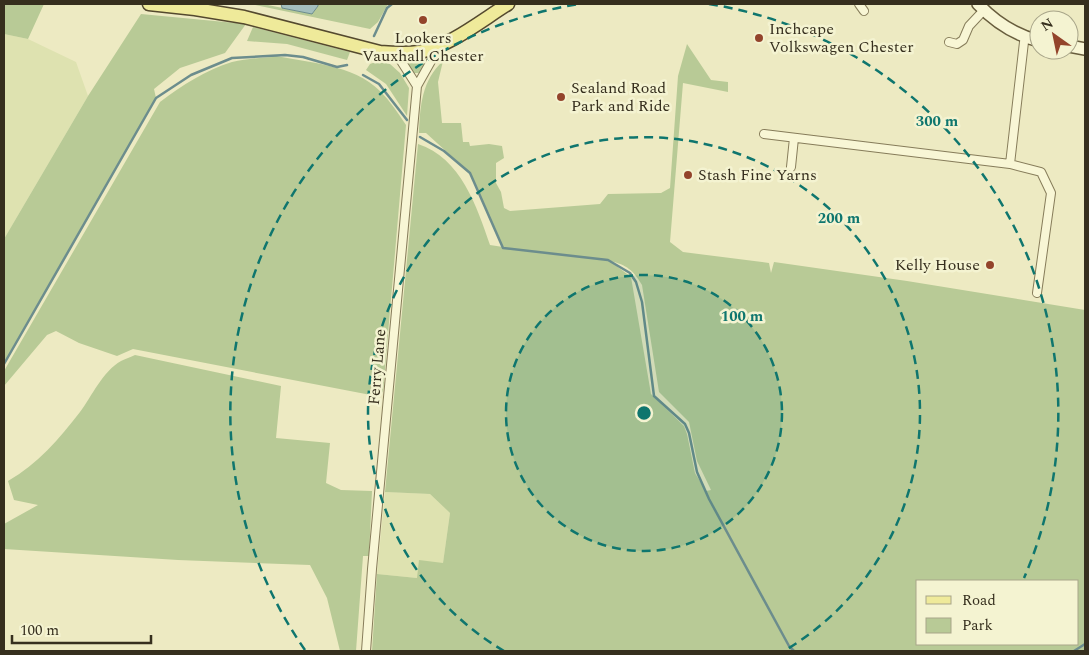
<svg xmlns="http://www.w3.org/2000/svg" width="1089" height="655" font-family="Spectral,serif">
<rect width="100%" height="100%" fill="#edeac2"/>
<!-- farmland -->
<path fill="#dee2b0" d="M4 34 28 39 76 62 88 96 4 239Z
M385 492 430 494 450 513 443 563 417 578 377 574Z"/>
<!-- green -->
<path fill="#b8ca96" fill-rule="evenodd" d="M4 4H44L28 39 4 34Z
M250 4H263L312 14 318 6V4H388L378 22 370 29Z
M141 14 246 24 225 53 180 68 154 89 156 98 4 364V239L88 96Z
M253 27 350 52 347 60 287 44 247 41Z
M687 44 711 80 728 82V92L683 83 670 242 683 252 769 263 771 273 774 262 907 281 1085 310V651H372L377 574 417 578 419 560 443 563 450 513 430 494 385 492 418 144C461 158 477 207 490 245L503 247 470 173 426 133H419C420 106 422 80 443 61L438 82 442 123H461L463 142H469L470 146 489 144 502 146 504 158 496 163V183L501 192 504 208 510 211 600 204 608 194 661 193 670 188 678 76ZM610 261C627 265 633 270 642 285L659 392 689 422 697 461 711 490 706 491 695 473 687 434 684 426 651 394 631 277ZM918 581H1078V644H918Z
M272 55C308 63 353 64 380 91 390 101 398 113 406 125L383 392 376 396 133 349 117 356 79 343 56 331 47 335 4 386V371L160 102C182 85 206 70 232 62 245 59 259 58 272 57Z
M423 57 426 61 420 73H414L406 63 409 59Z
M378 61 390 64 400 73 409 88 407 116 386 84 366 70 370 64Z
M135 355 281 386 276 438 330 443 326 483 341 490 372 491 369 556H363L356 651H340L327 598 310 565 178 560 4 549V524L38 505 14 500 8 481C38 464 59 439 80 412 92 396 103 371 121 361 125 359 131 357 135 355Z"/>
<!-- water -->
<path fill="#a4bfbe" stroke="#6c8d8d" d="M281 4H318V6L312 14 282 8Z"/>
<g fill="none" stroke-linecap="round" stroke-linejoin="round">
<!-- stream -->
<path stroke="#6c8d8d" stroke-width="2.5" d="M374 36 387 8 392 4
M363 75 379 84 407 120
M420 137 444 151 470 173 503 248 608 260 630 273 636 282 642 302 654 396 685 424 689 433 697 472 709 499 789 646 794 651
M4 364 156 98 191 75 232 58 285 55 303 57 337 67 347 65
M1074 651 1085 644"/>
<!-- street casing -->
<g stroke="#867c5a" stroke-width="10">
<path id="street" d="M859 4 864 11
M949 42 957 44 963 40 969 26 984 10
M417 86 439 47
M764 134 1010 164 1024 42 1025 37
M1010 164 1041 172 1051 193 1037 293
M791 167 794 138
M366 651 372 569 417 86 396 53"/>
</g>
<!-- secondary casing -->
<g stroke="#685d3d" stroke-width="14">
<path id="secondary" d="M978 4C995 22 1015 35 1039 41
M1069 46 1085 49"/>
</g>
<!-- primary casing -->
<g stroke="#54492e" stroke-width="15">
<path id="primary" d="M149 4 195 9 244 17 380 52C392 53 406 54 419 52 449 47 482 20 508 4"/>
</g>
<!-- street -->
<use href="#street" stroke="#f8f6d5" stroke-width="8"/>
<!-- secondary -->
<use href="#secondary" stroke="#f8f6d5" stroke-width="11"/>
<!-- primary -->
<use href="#primary" stroke="#efea9a" stroke-width="12"/>
</g>
<!-- distance rings -->
<circle cx="644" cy="413" r="138" fill="#0f766e" fill-opacity=".12"/>
<g fill="none" stroke="#0f766e" stroke-width="2.5" stroke-dasharray="9 6">
<circle cx="644" cy="413" r="138"/>
<path d="M504 651A276 276 0 1 1 784 651"/>
<path d="M305 650A414 414 0 0 1 579 4M709 4A414 414 0 0 1 1024 578"/>
</g>
<!-- markers -->
<g fill="#93442b" stroke="#f4f3d1" stroke-width="2">
<circle cx="423" cy="20" r="5"/>
<circle cx="759" cy="38" r="5"/>
<circle cx="561" cy="97" r="5"/>
<circle cx="688" cy="175" r="5"/>
<circle cx="990" cy="265" r="5"/>
</g>
<g text-anchor="middle" dominant-baseline="central" stroke-width="5" stroke-linejoin="round" paint-order="stroke">
<!-- poi labels -->
<g font-size="16" fill="#362f1e" stroke="#f4f3d1" text-anchor="start">
<text x="769" y="29">Inchcape<tspan x="769" dy="18">Volkswagen Chester</tspan></text>
<text x="423" y="38" text-anchor="middle">Lookers<tspan x="423" dy="18">Vauxhall Chester</tspan></text>
<text x="571" y="88">Sealand Road<tspan x="571" dy="18">Park and Ride</tspan></text>
<text x="698" y="175">Stash Fine Yarns</text>
<text x="980" y="265" text-anchor="end">Kelly House</text>
</g>
<!-- street labels -->
<g font-size="16" fill="#362f1e" stroke="#f4f3d1">
<text transform="translate(377 367) rotate(-85)">Ferry Lane</text>
</g>
</g>
<circle cx="644" cy="413" r="8" fill="#0f766e" stroke="#f4f3d1" stroke-width="2.5"/>
<g font-size="15" text-anchor="middle" font-weight="bold" fill="#0f766e" stroke="#f4f3d1" stroke-width="5" stroke-linejoin="round" paint-order="stroke">
<text x="937" y="126">300 m</text>
<text x="839" y="223">200 m</text>
<text x="742" y="321">100 m</text>
</g>
<!-- border -->
<rect width="1089" height="655" fill="none" stroke="#362f1e" stroke-width="10"/>
<!-- legend -->
<rect x="916" y="580" width="162" height="65" fill="#f4f3d1" stroke="#a8a589"/>
<rect x="926" y="596" width="25" height="8" fill="#efea9a" stroke="#a8a589"/>
<text x="962" y="605" font-size="15" fill="#362f1e">Road</text>
<rect x="926" y="618" width="25" height="15" fill="#b8ca96" stroke="#a8a589"/>
<text x="962" y="630" font-size="15" fill="#362f1e">Park</text>
<!-- north arrow -->
<g transform="translate(1054 35) rotate(327)"><circle r="24" fill="#f4f3d1" stroke="#a8a589"/>
<path d="M0-4L9 19L0 12L-9 19Z" fill="#93442b"/>
<text y="-8" font-size="14" font-weight="bold" text-anchor="middle" fill="#362f1e">N</text>
</g>
<!-- scale -->
<path d="M12 635v8h139v-8" fill="none" stroke="#362f1e" stroke-width="2.5"/>
<text x="20" y="635" font-size="15" fill="#362f1e" stroke="#f4f3d1" stroke-width="4" paint-order="stroke">100 m</text>
</svg>
